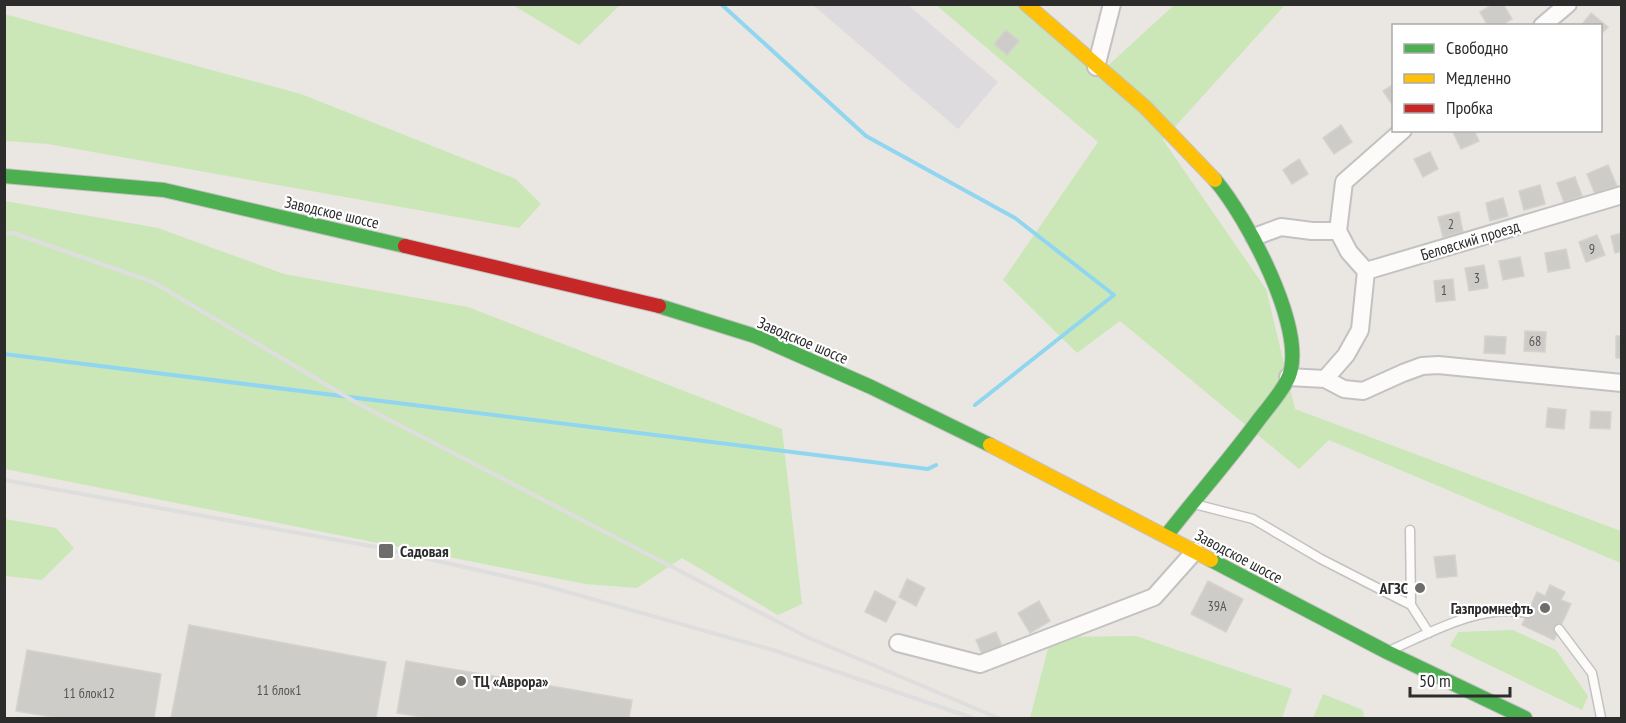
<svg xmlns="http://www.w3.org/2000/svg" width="1626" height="723" font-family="'PT Sans Narrow',sans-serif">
<rect width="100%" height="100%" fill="#eae6e1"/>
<!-- industrial -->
<path fill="#dddbdd" d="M813 5H908L998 82 958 129Z"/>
<!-- green -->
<path fill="#cbe7b8" d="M513 5H620L579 45Z
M936 5H1023L1100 73 1174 5H1285L1163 140 1266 289 1295 409 1621 531V563L1329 440 1299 469 1120 321 1077 353 1003 280 1098 142Z
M4 14 301 94 516 179 541 204 519 228 48 144 5 141Z
M5 201 158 228 284 274 468 307 782 429 802 604 778 615 682 558 637 588 585 584 5 469Z
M5 519 56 528 74 548 42 580 5 576Z
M1513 630 1556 650 1588 696 1582 710 1450 646 1458 632Z
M1136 636 1292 689 1282 718H1030L1051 637Z
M1323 694 1363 710 1364 718H1313Z"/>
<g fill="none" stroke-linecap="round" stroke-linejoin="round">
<!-- stream -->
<path stroke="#90d6f0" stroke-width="4" d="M721 4 866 136 1015 218 1114 295 975 405
M4 354 928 469 936 465"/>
</g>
<!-- building -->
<path fill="#ceccc8" stroke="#d5d2cd" stroke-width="1.5" d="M1493 4H1503L1512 19 1500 26H1488L1480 12Z
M1591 13 1608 27 1600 35V26H1581Z
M1006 30 1019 41 1007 55 994 44Z
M1394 84V107L1383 91Z
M1341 125 1352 142 1334 154 1323 138Z
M1452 130H1474L1479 141 1461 149Z
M1430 152 1438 169 1423 177 1414 159Z
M1299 159 1308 174 1292 184 1283 170Z
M1608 165 1617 186 1595 194 1587 174Z
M1575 177 1582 196 1564 202 1557 183Z
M1540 185 1545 204 1524 210 1519 191Z
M1503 198 1508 216 1490 221 1486 203Z
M1459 212 1463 232 1443 237 1438 217Z
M1622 233V251L1615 253 1611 236Z
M1597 235 1605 255 1586 262 1579 242Z
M1566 249 1570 268 1548 272 1545 253Z
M1520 257 1524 276 1503 280 1499 261Z
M1484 265 1488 288 1469 291 1465 268Z
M1453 279 1455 300 1436 302 1434 281Z
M1525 331 1546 332 1545 352 1524 351Z
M1485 336 1506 337 1505 354 1484 353Z
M1616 336H1622V358H1616Z
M1548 408 1566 410 1564 429 1546 427Z
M1591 411 1611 412 1610 429 1590 428Z
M1455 555 1457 576 1437 578 1434 557Z
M907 579 925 588 916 606 899 597Z
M1208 581 1243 599 1226 632 1191 614Z
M1550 585 1565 592 1561 600 1571 604 1554 640 1522 625 1537 592 1545 596Z
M875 591 896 602 886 622 865 612Z
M1039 601 1050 621 1030 633 1018 613Z
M189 625 386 662 376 718H171Z
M996 632 1004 651 984 659 976 640Z
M27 650 161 674 154 718H58L16 711Z
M406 661 632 700 629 718H427L397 713Z"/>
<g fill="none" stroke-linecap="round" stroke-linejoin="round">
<!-- lane casing -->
<g stroke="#c3c2c2" stroke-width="11">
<path id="lane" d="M1194 504 1253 519 1321 559 1401 600 1411 605 1429 633
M1410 530 1411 605
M1559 629 1592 673 1601 718
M1391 650C1431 632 1483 603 1527 613"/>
</g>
<!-- street casing -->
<g stroke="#c3c2c2" stroke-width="20">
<path id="street" d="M1542 26 1568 4
M1096 67 1112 4
M1338 231 1349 252 1366 271 1622 195
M1254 237 1281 227 1312 231H1338L1344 182 1403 130
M1288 377 1325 379 1344 389 1363 391 1403 373 1422 366 1438 365 1622 383
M1325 379 1346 355 1360 330 1366 271
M898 643 980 664 1154 597 1195 551"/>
</g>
<!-- fast casing -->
<g stroke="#c3c2c2" stroke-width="16">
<path id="fast" d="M4 176 164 190 405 246
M659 306 755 336 871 387 990 445
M1166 536C1197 496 1230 459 1260 418 1270 405 1283 391 1289 376 1307 329 1246 216 1215 180
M1211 560 1387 652 1525 718"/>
</g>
<!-- slow casing -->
<g stroke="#c3c2c2" stroke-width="16">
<path id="slow" d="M1026 4 1145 107 1215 180
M990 445 1211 560"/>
</g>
<!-- jam casing -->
<g stroke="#c3c2c2" stroke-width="16">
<path id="jam" d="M405 246 659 306"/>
</g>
<!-- lane -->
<use href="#lane" stroke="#fcfbfa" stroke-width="8"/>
<!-- street -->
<use href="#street" stroke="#fcfbfa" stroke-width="16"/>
<!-- fast -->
<use href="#fast" stroke="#4caf50" stroke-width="14"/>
<!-- slow -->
<use href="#slow" stroke="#ffc107" stroke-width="14"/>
<!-- jam -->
<use href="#jam" stroke="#c62828" stroke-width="14"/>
<!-- rail -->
<path stroke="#dededf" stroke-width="4" d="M4 233H13L153 282 357 403 807 637 998 718
M4 480 376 547 539 584 773 650 973 718"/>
</g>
<!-- markers -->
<g fill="#6e6d6b" stroke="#fff" stroke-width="2">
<rect x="378" y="543" width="16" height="16" rx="3"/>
<circle cx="1420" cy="588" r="6"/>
<circle cx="1545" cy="608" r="6"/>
<circle cx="461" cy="681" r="6"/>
</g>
<g text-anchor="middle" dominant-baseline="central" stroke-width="4.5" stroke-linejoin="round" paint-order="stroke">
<!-- number labels -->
<g font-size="14" fill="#565655">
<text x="1451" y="224">2</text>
<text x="1592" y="249">9</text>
<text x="1477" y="278">3</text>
<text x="1444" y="290">1</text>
<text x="1535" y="341">68</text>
<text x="1217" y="606">39А</text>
<text x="279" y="690">11 блок1</text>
<text x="89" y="693">11 блок12</text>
</g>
<!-- street labels -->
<g font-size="16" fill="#2c2c2c" stroke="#fff">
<text transform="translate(332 212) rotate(13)">Заводское шоссе</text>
<text transform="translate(1470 240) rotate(-17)">Беловский проезд</text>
<text transform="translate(803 340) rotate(23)">Заводское шоссе</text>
<text transform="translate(1239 556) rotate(28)">Заводское шоссе</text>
</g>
<!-- poi labels -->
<g font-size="16" font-weight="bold" fill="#2c2c2c" stroke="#fff" text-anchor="start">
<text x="400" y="551">Садовая</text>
<text x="1408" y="588" text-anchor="end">АГЗС</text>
<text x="1533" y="608" text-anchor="end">Газпромнефть</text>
<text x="473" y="681">ТЦ «Аврора»</text>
</g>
</g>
<!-- border -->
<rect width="1626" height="723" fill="none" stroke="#2c2c2c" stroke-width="12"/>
<!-- legend -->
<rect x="1392" y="24" width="210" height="108" fill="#ffffff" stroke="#ababab" stroke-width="1.5"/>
<rect x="1404" y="44" width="30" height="9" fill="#4caf50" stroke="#ababab" stroke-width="1.5"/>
<text x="1446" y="54" font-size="18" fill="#2c2c2c">Свободно</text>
<rect x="1404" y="74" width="30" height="9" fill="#ffc107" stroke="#ababab" stroke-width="1.5"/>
<text x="1446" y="84" font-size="18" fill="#2c2c2c">Медленно</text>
<rect x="1404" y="104" width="30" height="9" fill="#c62828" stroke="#ababab" stroke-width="1.5"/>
<text x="1446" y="114" font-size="18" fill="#2c2c2c">Пробка</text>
<!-- scale -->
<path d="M1410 687v9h100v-9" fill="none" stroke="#2c2c2c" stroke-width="3"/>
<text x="1419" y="687" font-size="18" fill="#2c2c2c" stroke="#ffffff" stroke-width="4.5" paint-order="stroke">50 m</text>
</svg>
